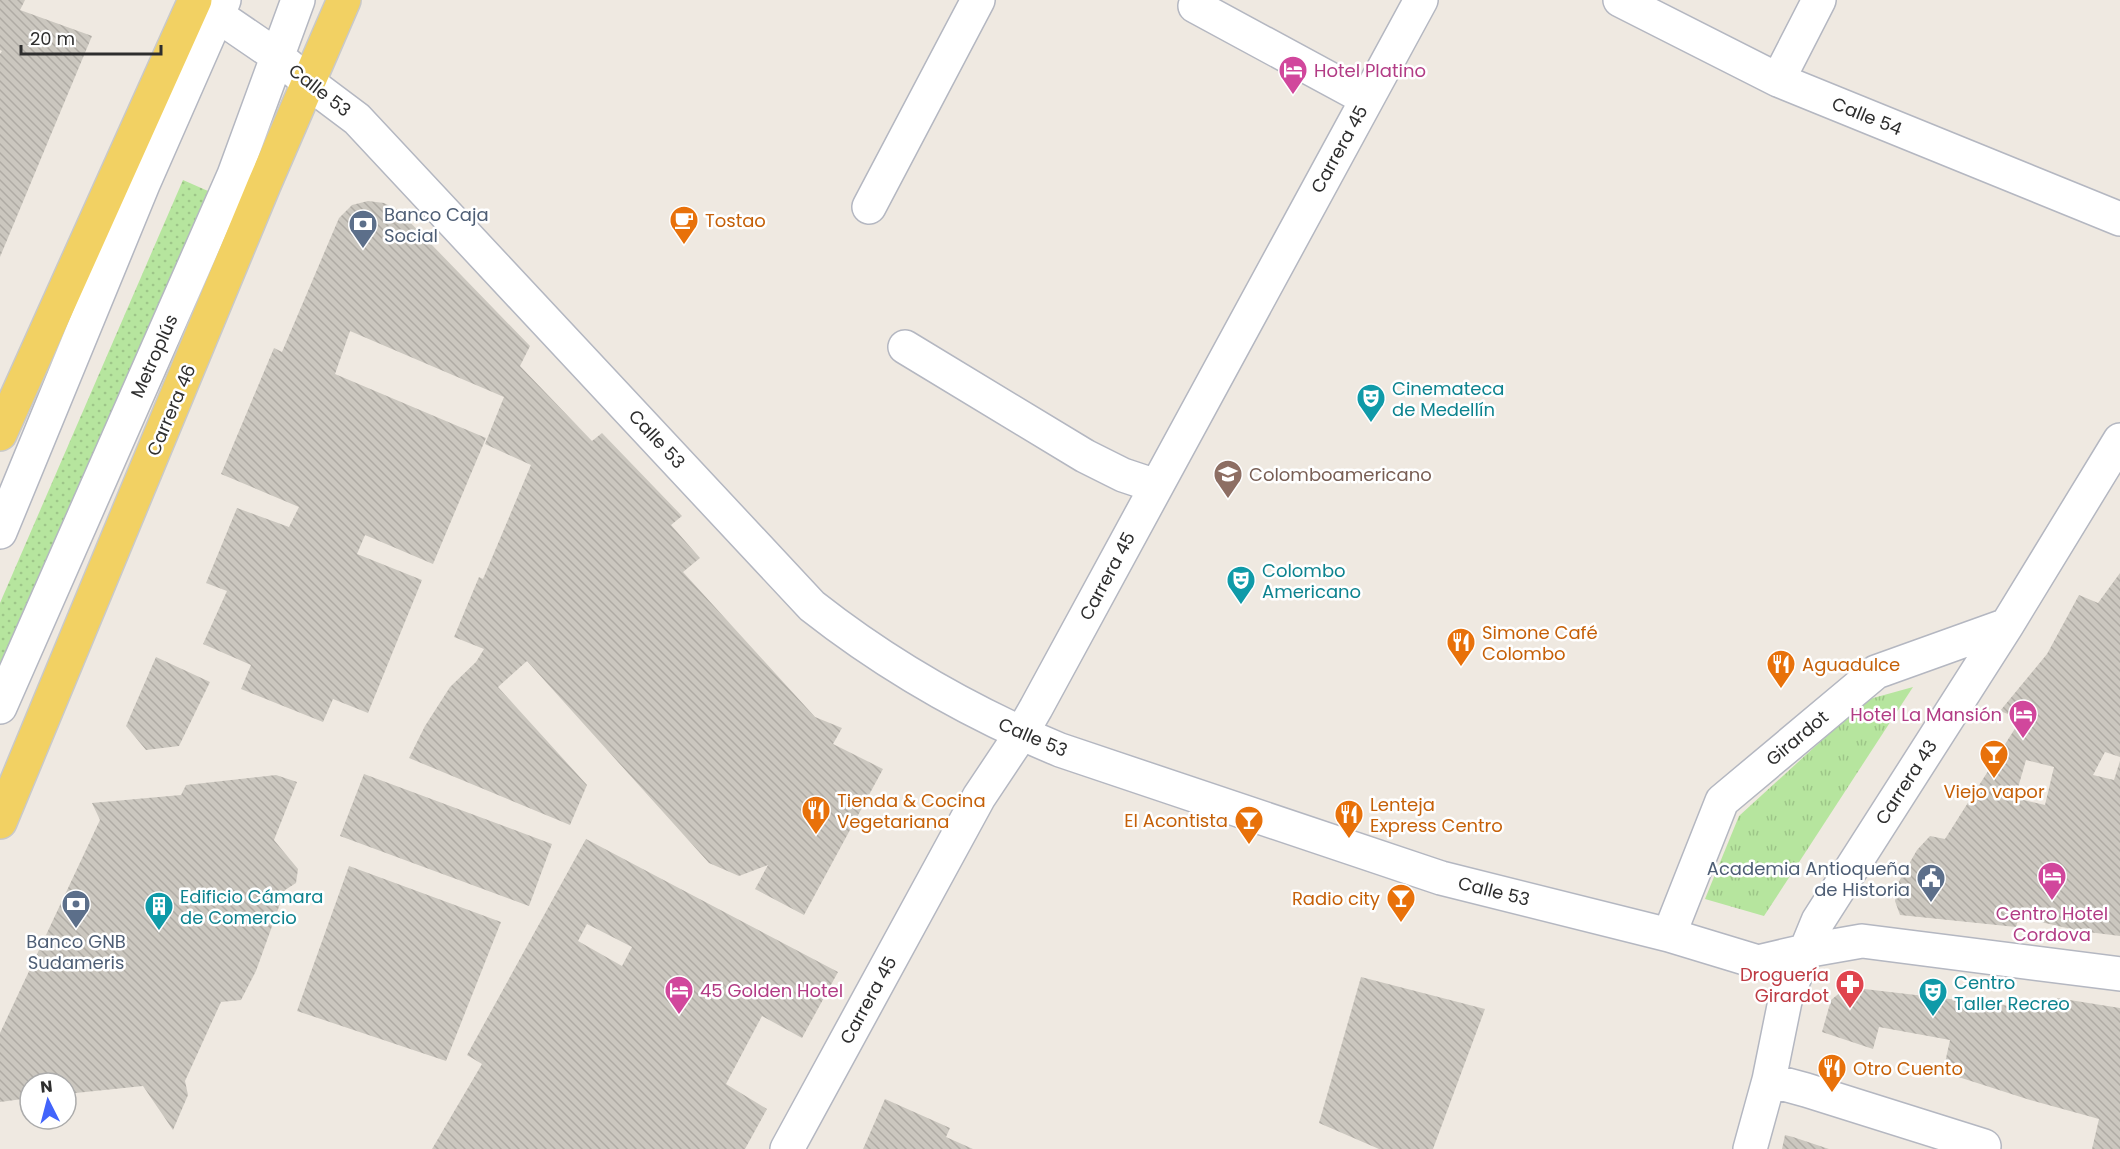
<svg xmlns="http://www.w3.org/2000/svg" width="2120" height="1149" font-family="Poppins,sans-serif">
<defs>
<pattern id="grass-dots" width="8" height="8" patternUnits="userSpaceOnUse" patternTransform="scale(1.5)"><rect width="8" height="8" fill="#b6e59e"/><path d="M2 2h.1M6 6h.1" fill="none" stroke="#9dc588" stroke-width="1.8" stroke-linecap="round"/></pattern>
<pattern id="park-tufts" width="24" height="20" patternUnits="userSpaceOnUse" patternTransform="scale(1.5)"><rect width="24" height="20" fill="#b6e59e"/><path d="M3 7l-1-3M5 7V3M7 7l1-3M15 17l-1-3M17 17v-4M19 17l1-3" fill="none" stroke="#9dc588"/></pattern>
<pattern id="building-back-hatch" width="6" height="6" patternUnits="userSpaceOnUse" patternTransform="scale(1.5)"><rect width="6" height="6" fill="#cbc7bf"/><path d="M-1 5l2 2M0 0l6 6M5-1l2 2" fill="none" stroke="#afaba4"/></pattern>
</defs>
<rect width="100%" height="100%" fill="#efe9e1"/>
<!-- grass -->
<path fill="url(#grass-dots)" d="M183 180 208 191 2 665 0 664V603Z"/>
<!-- park -->
<path fill="url(#park-tufts)" d="M1913 687 1764 916 1705 899 1739 816 1866 700Z"/>
<!-- building -->
<path fill="url(#building-back-hatch)" fill-rule="evenodd" d="M0 0H25L20 10 92 36 0 257V54L2 51 0 50Z
M368 201 384 203 398 210 530 346 520 366 592 441 602 433 682 516 671 525 700 558 683 572 815 717 842 728 833 744 883 769 804 915 755 889 768 865 739 876 709 863 527 661 498 687 587 785 570 825 409 758 425 726 450 687 476 662 484 649 454 637 479 577 483 579 531 465 485 444 504 397 350 331 335 374 486 438 433 564 365 535 357 554 422 580 368 713 333 699 323 722 241 689 251 665 203 644 227 591 206 583 237 508 289 527 299 507 221 474 274 348 282 352 339 218 352 205Z
M2120 573V757L2105 752 2093 775 2114 780 2120 761V936L2080 931 2019 917 2016 927 1900 915 1895 901 1898 883 1917 850 1930 836 1945 839 2021 719 2000 711 2047 654 2079 595 2098 603ZM2026 760 2054 767 2045 805 2015 798Z
M156 657 210 682 179 746 146 750 126 726Z
M364 774 552 844 529 906 340 836Z
M276 775 297 782 274 840 298 869 296 883 285 890 256 971 241 1000 221 1002 185 1081 188 1095 173 1130 143 1086 66 1094V1083H30V1098L0 1102V1033L100 820 92 803 181 795 186 785Z
M586 839 838 972 802 1038 762 1016 726 1084 767 1109 745 1149H432L482 1064 467 1055ZM587 924 632 947 622 966 578 941Z
M349 866 501 922 446 1061 297 1011Z
M1361 977 1485 1009 1433 1149H1379L1319 1123Z
M1847 987 2054 1011 2057 998 2120 1008V1149H2092L2099 1119 2030 1100 1943 1072 1950 1040 1879 1027 1873 1049 1822 1032 1831 1000Z
M885 1099 950 1128 946 1137 973 1149H863Z
M1785 1135 1793 1137 1829 1149H1782Z"/>
<g fill="none" stroke-linecap="round" stroke-linejoin="round">
<!-- minor casing -->
<g stroke="#b4b7c1" stroke-width="36">
<path id="minor" d="M195 0 277 56 309 83 357 119 812 606C887 665 971 713 1060 750L1441 878 1669 935 1758 962 1805 951 1862 941 2120 974
M1620 0 1778 80 2120 219
M1195 6 1367 99
M1778 80 1819 0
M869 207 978 0
M905 347 1085 456 1123 475 1156 486
M0 532 144 182 224 0
M0 707 234 175 298 0
M1669 935 1722 801 1876 672 2007 625
M1769 1080 1806 1090 1984 1146
M787 1149 979 797 1021 734 1036 708 1421 0
M1750 1149 1769 1080 1785 1001 1818 921 2007 625 2120 440"/>
</g>
<!-- major casing -->
<g stroke="#c9c9c9" stroke-width="36">
<path id="major" d="M0 434 195 0
M0 822 264 185 344 0"/>
</g>
<!-- minor -->
<use href="#minor" stroke="#fff" stroke-width="33"/>
<!-- major -->
<use href="#major" stroke="#f2d163" stroke-width="33"/>
</g>
<!-- icons -->
<defs>
<g id="hotel-pin" transform="scale(1.5)"><path d="M0 17L-7.5 6A9.5 9.5 0 1 1 7.5 6Z" fill="#d1479c" stroke="#fff"/><path d="M-6-4.5h1.5V1H6V5H4.5V3h-9V5H-6ZM-4 0a1.8 1.8 0 1 1 3.6 0ZM.5 0V-2.5h3Q6-2.5 6 0Z" fill="#fff"/></g>
<g id="cafe-pin" transform="scale(1.5)"><path d="M0 17L-7.5 6A9.5 9.5 0 1 1 7.5 6Z" fill="#e8710a" stroke="#fff"/><path d="M-5.5-4.5H6V0H3Q3 3.5 0 3.5H-2.5Q-5.5 3.5-5.5 0ZM3-3.2v2h1.7v-2ZM-6 4.5H4V6H-6Z" fill="#fff"/></g>
<g id="bank-pin" transform="scale(1.5)"><path d="M0 17L-7.5 6A9.5 9.5 0 1 1 7.5 6Z" fill="#5c6f8a" stroke="#fff"/><path d="M-6-4H6V4H-6ZM0-2.3a2.3 2.3 0 1 0 0 4.6a2.3 2.3 0 1 0 0-4.6Z" fill="#fff"/></g>
<g id="theatre-pin" transform="scale(1.5)"><path d="M0 17L-7.5 6A9.5 9.5 0 1 1 7.5 6Z" fill="#0f9aa8" stroke="#fff"/><path d="M-5-5.5Q0-4 5-5.5V0Q5 5 0 6Q-5 5-5 0ZM-3.3-2.5H-1v1.5H-3.3ZM1-2.5H3.3v1.5H1ZM-2.8 1Q0 5.5 2.8 1Z" fill="#fff"/></g>
<g id="school-pin" transform="scale(1.5)"><path d="M0 17L-7.5 6A9.5 9.5 0 1 1 7.5 6Z" fill="#8d6e63" stroke="#fff"/><path d="M0-5L7-2L0 1L-7-2ZM-4 1L0 2.5L4 1V4Q0 6-4 4Z" fill="#fff"/></g>
<g id="restaurant-pin" transform="scale(1.5)"><path d="M0 17L-7.5 6A9.5 9.5 0 1 1 7.5 6Z" fill="#e8710a" stroke="#fff"/><path d="M-5-6h1v4h1v-4h1v4h1v-4h1v5L-1.5 .5V6h-2V.5L-5-1ZM5-6V6H3V1.5H1.5Q1.5-4 5-6Z" fill="#fff"/></g>
<g id="bar-pin" transform="scale(1.5)"><path d="M0 17L-7.5 6A9.5 9.5 0 1 1 7.5 6Z" fill="#e8710a" stroke="#fff"/><path d="M-6-5H6L.8 .8V4.5H3.5V6h-7V4.5H-.8V.8Z" fill="#fff"/></g>
<g id="civic-pin" transform="scale(1.5)"><path d="M0 17L-7.5 6A9.5 9.5 0 1 1 7.5 6Z" fill="#5c6f8a" stroke="#fff"/><path d="M-.6-6.5H3V-4.5H.6V-3L4-1V1h2V6H-6V1h2V-1L-.6-3ZM-1.2 2.5V6h2.4V2.5Z" fill="#fff"/></g>
<g id="building-pin" transform="scale(1.5)"><path d="M0 17L-7.5 6A9.5 9.5 0 1 1 7.5 6Z" fill="#0f9aa8" stroke="#fff"/><path d="M-4-6H4V6H1V3H-1V6H-4ZM-2.5-4.3h1.7v1.8h-1.7ZM.8-4.3h1.7v1.8H.8ZM-2.5-1h1.7V.8h-1.7ZM.8-1h1.7V.8H.8Z" fill="#fff"/></g>
<g id="pharmacy-pin" transform="scale(1.5)"><path d="M0 17L-7.5 6A9.5 9.5 0 1 1 7.5 6Z" fill="#e0444e" stroke="#fff"/><path d="M-2-6h4v4h4v4h-4v4h-4v-4h-4v-4h4Z" fill="#fff"/></g>
</defs>
<g fill-rule="evenodd">
<use href="#hotel-pin" x="1293" y="70"/>
<use href="#cafe-pin" x="684" y="220"/>
<use href="#bank-pin" x="363" y="224"/>
<use href="#theatre-pin" x="1371" y="398"/>
<use href="#school-pin" x="1228" y="474"/>
<use href="#theatre-pin" x="1241" y="580"/>
<use href="#restaurant-pin" x="1461" y="642"/>
<use href="#restaurant-pin" x="1781" y="664"/>
<use href="#hotel-pin" x="2023" y="714"/>
<use href="#bar-pin" x="1994" y="754"/>
<use href="#restaurant-pin" x="816" y="810"/>
<use href="#restaurant-pin" x="1349" y="814"/>
<use href="#bar-pin" x="1249" y="820"/>
<use href="#hotel-pin" x="2052" y="876"/>
<use href="#civic-pin" x="1931" y="878"/>
<use href="#bar-pin" x="1401" y="898"/>
<use href="#bank-pin" x="76" y="904"/>
<use href="#building-pin" x="159" y="906"/>
<use href="#pharmacy-pin" x="1850" y="984"/>
<use href="#hotel-pin" x="679" y="990"/>
<use href="#theatre-pin" x="1933" y="992"/>
<use href="#restaurant-pin" x="1832" y="1068"/>
</g>
<g text-anchor="middle" dominant-baseline="central" stroke-width="5" stroke-linejoin="round" paint-order="stroke">
<!-- hotel labels -->
<g font-size="18" fill="#b23c85" stroke="#fff" text-anchor="start">
<text x="1314" y="70">Hotel Platino</text>
<text x="2002" y="714" text-anchor="end">Hotel La Mansión</text>
<text x="2052" y="913" text-anchor="middle">Centro Hotel<tspan x="2052" dy="21">Cordova</tspan></text>
<text x="700" y="990">45 Golden Hotel</text>
</g>
<!-- street labels -->
<g font-size="18" fill="#2e2e2e" stroke="#fff">
<text transform="translate(320 90) rotate(38)">Calle 53</text>
<text transform="translate(1867 116) rotate(22)">Calle 54</text>
<text transform="translate(1339 149) rotate(-61)">Carrera 45</text>
<text transform="translate(154 356) rotate(-66)">Metroplús</text>
<text transform="translate(171 410) rotate(-67)">Carrera 46</text>
<text transform="translate(657 439) rotate(47)">Calle 53</text>
<text transform="translate(1107 576) rotate(-62)">Carrera 45</text>
<text transform="translate(1033 737) rotate(23)">Calle 53</text>
<text transform="translate(1797 738) rotate(-40)">Girardot</text>
<text transform="translate(1906 782) rotate(-57)">Carrera 43</text>
<text transform="translate(1494 891) rotate(14)">Calle 53</text>
<text transform="translate(868 1000) rotate(-61)">Carrera 45</text>
</g>
<!-- service labels -->
<g font-size="18" fill="#4e5e75" stroke="#fff" text-anchor="start">
<text x="384" y="214">Banco Caja<tspan x="384" dy="21">Social</tspan></text>
<text x="1910" y="868" text-anchor="end">Academia Antioqueña<tspan x="1910" dy="21">de Historia</tspan></text>
<text x="76" y="941" text-anchor="middle">Banco GNB<tspan x="76" dy="21">Sudameris</tspan></text>
</g>
<!-- food labels -->
<g font-size="18" fill="#c56008" stroke="#fff" text-anchor="start">
<text x="705" y="220">Tostao</text>
<text x="1482" y="632">Simone Café<tspan x="1482" dy="21">Colombo</tspan></text>
<text x="1802" y="664">Aguadulce</text>
<text x="1994" y="791" text-anchor="middle">Viejo vapor</text>
<text x="837" y="800">Tienda &amp; Cocina<tspan x="837" dy="21">Vegetariana</tspan></text>
<text x="1370" y="804">Lenteja<tspan x="1370" dy="21">Express Centro</tspan></text>
<text x="1228" y="820" text-anchor="end">El Acontista</text>
<text x="1380" y="898" text-anchor="end">Radio city</text>
<text x="1853" y="1068">Otro Cuento</text>
</g>
<!-- culture labels -->
<g font-size="18" fill="#0d838f" stroke="#fff" text-anchor="start">
<text x="1392" y="388">Cinemateca<tspan x="1392" dy="21">de Medellín</tspan></text>
<text x="1262" y="570">Colombo<tspan x="1262" dy="21">Americano</tspan></text>
<text x="180" y="896">Edificio Cámara<tspan x="180" dy="21">de Comercio</tspan></text>
<text x="1954" y="982">Centro<tspan x="1954" dy="21">Taller Recreo</tspan></text>
</g>
<!-- education labels -->
<g font-size="18" fill="#785e54" stroke="#fff" text-anchor="start">
<text x="1249" y="474">Colomboamericano</text>
</g>
<!-- health labels -->
<g font-size="18" fill="#be3a42" stroke="#fff" text-anchor="end">
<text x="1829" y="974">Droguería<tspan x="1829" dy="21">Girardot</tspan></text>
</g>
</g>
<!-- north arrow -->
<g transform="translate(48 1101) rotate(354)"><circle r="28" fill="#ffffff" stroke="#ababab" stroke-width="1.5"/>
<path d="M0-4.5L10 22L0 15L-10 22Z" fill="#4264fb"/>
<text y="-9" font-size="16" font-weight="bold" text-anchor="middle" fill="#2e2e2e">N</text>
</g>
<!-- scale -->
<path d="M21 45v9h140v-9" fill="none" stroke="#2e2e2e" stroke-width="3"/>
<text x="30" y="45" font-size="18" fill="#2e2e2e" stroke="#ffffff" stroke-width="4.5" paint-order="stroke">20 m</text>
</svg>
